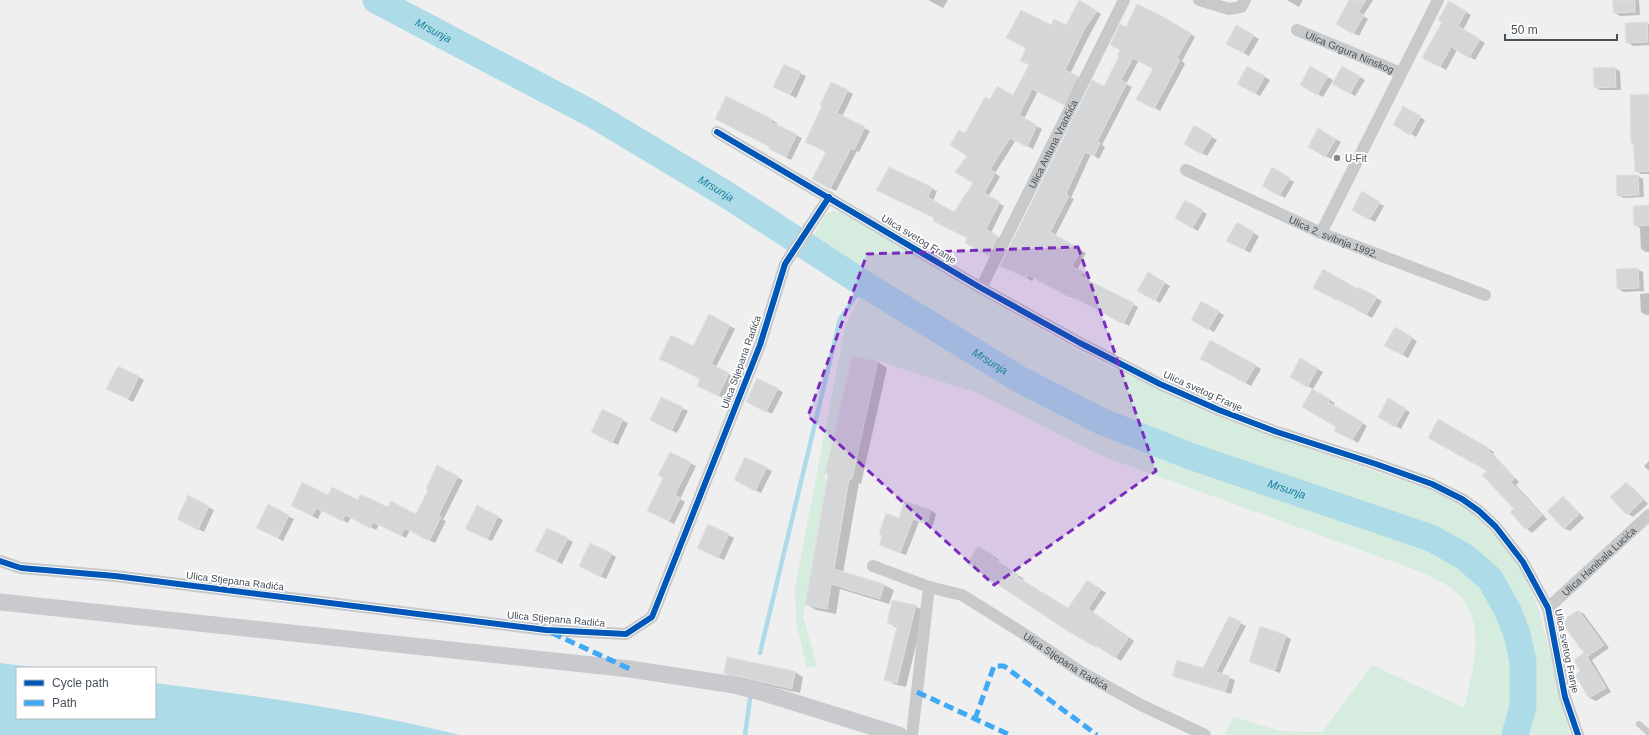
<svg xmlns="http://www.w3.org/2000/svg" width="1649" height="735" font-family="Arial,sans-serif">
<rect width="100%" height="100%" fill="#efefef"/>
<!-- green -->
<path fill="#d5ecde" d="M832 211 842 213 852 218 1052 336 1113 368 1204 410 1252 429 1418 486 1450 498 1469 510 1487 527 1510 553 1524 574 1539 610 1570 735H1527C1544 679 1531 614 1493 569 1476 549 1452 535 1428 525L1247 464 1116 416 1061 389 1028 371 812 239 825 215Z
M862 294 926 334 1059 412 1137 446 1408 541 1449 558 1474 576 1490 596 1503 622 1515 680 1512 711 1506 735H1225L1233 717 1280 731 1322 732 1372 665 1464 708C1473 669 1490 617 1451 588 1443 582 1433 578 1424 573L1102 456 977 393 878 361 852 356 825 473 826 486 803 616 817 666 807 668 796 622 795 588 845 326Z"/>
<!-- water -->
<path fill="#addbe7" d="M0 663 41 668H17V718H155V683C257 696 360 710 460 735H0Z"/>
<!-- shadow -->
<path fill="#0003" d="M928 0H948L943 8Z
M1287 0H1303L1299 7Z
M1350 0H1373L1363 16 1368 19 1359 36 1337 24Z
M1614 0H1639L1640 15 1620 16 1614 12Z
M1079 2 1101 14 1091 32 1070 74 1083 80 1069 107 1038 91 1024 119 1042 129 1033 149 1016 140 995 173 1000 177 988 197 1004 206 991 233 1003 240 994 258 966 242 968 238 935 218 889 168 937 191 933 201 955 213 974 183 966 135 990 101 1014 96 1052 27 1066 26Z
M1449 2 1471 15 1463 30 1485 43 1475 60 1457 50 1446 70 1424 57 1443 22Z
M1158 15 1195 37 1182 61 1185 64 1160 111 1138 99 1154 68 1139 60 1126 84 1132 87 1102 145 1105 147 1099 159 1091 154 1071 198 1074 199 1055 236 1086 253 1077 270 1087 275 1085 279 1138 307 1129 326 1076 297 1075 299 1034 277 1032 281 1007 268 1121 56 1126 28Z
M1647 23 1649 24V45L1633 46 1627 42Z
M1237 26 1259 39 1249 56 1227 43Z
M785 66 806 76 796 98 780 90Z
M1248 67 1270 80 1260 96 1239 84Z
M1343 67 1365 80 1355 96 1334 84Z
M1311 68 1333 80 1323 97 1301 85Z
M1614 68 1620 71 1621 90H1600L1595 87Z
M847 91 853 94 842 117 870 131 859 152 857 151 836 191 813 179 827 152 812 145Z
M1649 95V174H1641L1636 171Z
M726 97 772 120 777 123 776 126 802 138 791 160 776 152Z
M1403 107 1425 120 1416 137 1394 124Z
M1195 127 1217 140 1207 156 1185 144Z
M1318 130 1341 142 1331 159 1309 147Z
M1272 169 1294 182 1285 198 1263 186Z
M1638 176 1643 179 1644 197 1623 198 1618 195Z
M1362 193 1384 206 1375 222 1353 210Z
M1185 201 1207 214 1198 231 1176 218Z
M1649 206V252H1646L1641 249 1640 228 1635 225Z
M1237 223 1259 236 1250 253 1228 240Z
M1637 269 1643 272 1644 291 1623 292 1618 288Z
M1148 273 1170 286 1160 303 1139 290Z
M1314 287 1359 290 1360 288 1382 301 1372 318 1337 298 1336 300Z
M1649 293V315H1646L1641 312 1640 294Z
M1201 302 1224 315 1214 332 1192 319Z
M730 326 735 329 716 367 734 377 723 398 703 388 694 347Z
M1395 328 1417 341 1408 358 1386 345Z
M1211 341 1261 369 1251 386 1201 358Z
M852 357 878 362 887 368 861 484 859 483 843 573 884 585 894 590 889 604 840 589 836 614 816 610 806 604Z
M1300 360 1323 372 1313 389 1291 377Z
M139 377 144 380 133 402 113 392Z
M777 389 783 392 772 414 752 404Z
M1312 390 1335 403 1333 406 1367 426 1358 443 1336 430 1338 427Z
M1388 400 1410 412 1401 429 1379 417Z
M682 408 688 411 677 433 655 422Z
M603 410 628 423 618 445 597 435Z
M1439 421 1494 452 1493 454 1519 482 1516 485 1547 519 1532 533 1527 529 1511 513 1515 509 1488 471Z
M1649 461V471L1644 466Z
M690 463 696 466 680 499 685 502 674 524 654 514 665 478Z
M438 467 463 480 443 520 446 521 435 543 410 530 406 538 379 524 376 530 351 517 348 523 322 510 318 519 298 509 329 497 358 501 417 515 429 490Z
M766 468 772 471 761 493 741 483Z
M1626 483 1632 487 1648 504 1633 517 1628 514Z
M189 497 214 510 204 532 183 522Z
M1563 498 1568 501 1584 518 1570 531 1564 528Z
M905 503 931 510 936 514 933 526 919 522 906 555 885 547 900 520Z
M268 506 294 519 283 541 263 531Z
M498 517 503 520 492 541 472 531Z
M709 525 734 538 724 560 703 550Z
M567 539 573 542 562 564 542 554Z
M984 550 999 560 998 562 1024 579 1022 581 1068 610 1093 584 1106 593 1093 612 1134 641 1121 661 1098 645 1096 647 1091 644Z
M611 554 616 557 606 579 586 569Z
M915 606 924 611 906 687 894 684 885 679 897 628 888 623Z
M1578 611 1584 614 1609 648 1592 660 1611 692 1596 701 1590 698 1577 675 1582 672 1586 654Z
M1240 623 1246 626 1221 675 1235 680 1231 694 1179 678 1174 675 1204 669Z
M1285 636 1291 639 1280 673 1250 662Z
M728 658 795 672 803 677 800 693 733 678 725 673Z"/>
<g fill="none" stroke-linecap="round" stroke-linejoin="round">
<!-- stream -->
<path stroke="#addbe7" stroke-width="4.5" d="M760 653 840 319 864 284
M745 735 751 692"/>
<!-- river -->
<path stroke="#addbe7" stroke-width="27" id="s1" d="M376 0 594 115 724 193 864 284 1019 379 1103 422 1190 456 1431 538 1465 557 1490 579 1508 611 1517 634 1523 661V707L1515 735"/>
</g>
<!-- building -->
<path fill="#d5d6d8" stroke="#e0e1e2" d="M1079 0 1097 11 1085 28 1065 70 1078 76 1064 105 1032 89 1019 115 1037 125 1027 147 1010 138 990 169 995 173 984 193 1000 202 986 229 998 236 989 256 965 243 967 238 933 221 934 218 876 190 889 167 932 187 928 197 954 212 973 183 955 172 967 156 950 145 959 130 965 133 985 97 990 99 997 86 1013 95 1029 65 1020 61 1026 48 1006 38 1021 10 1051 25 1054 19 1066 25Z
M1349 0H1366L1358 13 1364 15 1353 34 1336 24Z
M1613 0H1635V12L1613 13Z
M1449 1 1466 11 1458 26 1480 39 1469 58 1451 47 1440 67 1422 58 1442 22 1438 20Z
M1137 4 1158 14 1191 33 1177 58 1180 60 1154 109 1136 99 1153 69 1133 58 1121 80 1127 83 1097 142 1100 143 1094 156 1085 152 1066 194 1069 196 1050 232 1081 249 1072 267 1082 271 1080 276 1134 303 1123 324 1070 295 1069 297 1028 275 1027 278 1000 266 1092 80 1104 86 1119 56 1117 55 1120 50 1110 45 1120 24 1126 27Z
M1647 22 1648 42 1626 43 1625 23Z
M1236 25 1254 35 1243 53 1226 44Z
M784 64 801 72 790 95 773 87Z
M1247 66 1265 76 1255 94 1237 84Z
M1310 66 1328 76 1317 95 1300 85Z
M1342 66 1360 76 1350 94 1332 84Z
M1615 67 1616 87 1594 88 1593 68Z
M831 82 848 90 837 113 865 127 854 150 851 148 830 189 812 179 826 152 805 142 822 106 820 105Z
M1649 94V171L1635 172 1633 143H1631L1630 95Z
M726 96 772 119 771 122 797 134 786 157 769 149 770 147 715 119Z
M1403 106 1421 116 1410 135 1393 125Z
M1194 125 1212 136 1201 154 1184 144Z
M1318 128 1336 139 1325 157 1308 147Z
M1272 167 1290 178 1279 196 1262 186Z
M1616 175H1638L1639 195 1617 196Z
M1362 191 1380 202 1369 220 1352 210Z
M1185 200 1203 210 1192 228 1175 218Z
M1649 205V225L1634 226 1633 206Z
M1237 222 1254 232 1244 250 1226 241Z
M1638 268 1639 288 1617 289 1616 269Z
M1323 269 1358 289 1359 287 1377 297 1366 315 1331 296 1330 297 1313 288Z
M1148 272 1165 282 1155 301 1137 291Z
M1201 301 1219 311 1208 330 1191 320Z
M709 314 730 325 711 364 729 373 718 396 697 386 700 379 659 359 671 335 693 346Z
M1395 327 1412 337 1402 355 1384 346Z
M1210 340 1256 365 1245 383 1200 359Z
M852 356 878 361 852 479H849L834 569 884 584 880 599 831 584 827 609 805 605 828 474 825 473Z
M1300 358 1318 368 1307 387 1290 377Z
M118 366 139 376 128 399 106 389Z
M757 378 778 388 766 412 746 402Z
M1312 389 1330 399 1328 402 1363 422 1352 440 1334 431 1336 427 1302 407Z
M661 397 683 407 671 431 650 420Z
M1388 398 1406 408 1395 427 1378 417Z
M602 409 623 419 612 443 591 432Z
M1438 419 1489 448 1488 450 1515 478 1511 482 1542 515 1526 530 1510 512 1514 509 1482 475 1487 471 1428 438Z
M670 452 691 462 675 495 680 498 669 521 647 511 663 478 658 475Z
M745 457 767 467 755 491 734 480Z
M437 465 458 476 438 516 441 517 429 541 404 528 401 536 373 522 370 528 345 515 342 521 316 508 312 516 291 506 302 482 328 495 332 487 358 500 360 494 388 507 391 501 416 514 428 490 426 489Z
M1626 482 1643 500 1627 515 1610 497Z
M188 495 209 506 198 530 177 519Z
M1563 496 1579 514 1564 529 1547 511Z
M904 501 931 510 927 524 913 519 900 553 879 545 882 536 879 534 886 513 899 518Z
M268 504 289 515 278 538 256 528Z
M477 505 498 516 487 539 465 529Z
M708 524 729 534 718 558 697 548Z
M547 528 568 538 556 561 535 551Z
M590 543 612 553 600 577 579 566Z
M978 546 994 556 993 558 1019 575 1017 577 1068 608 1087 580 1101 589 1088 609 1129 637 1115 658 1092 643 1091 645 1063 628 967 564Z
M892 600 916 605 897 683 884 680 897 626 887 623Z
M1578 610 1604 645 1587 657 1606 688 1589 698 1575 675 1580 671 1574 660 1584 653 1561 622Z
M1229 616 1241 622 1216 672 1230 676 1225 692 1172 676 1177 660 1203 668Z
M1260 626 1286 635 1275 670 1249 662Z
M727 657 795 671 792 689 724 673Z"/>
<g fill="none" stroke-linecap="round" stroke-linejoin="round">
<!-- lane -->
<path stroke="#c7c9cb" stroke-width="6" d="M1639 724 1649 733"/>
<!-- street -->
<g stroke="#c7c9cb" stroke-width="12">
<path d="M1199 0 1229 9 1241 7 1245 0"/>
<path id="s2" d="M1297 30 1401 73"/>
<path d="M717 132 981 288 1080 343 1160 384 1219 410 1277 432 1376 464 1432 484 1462 499 1479 511 1496 527 1523 562 1548 608 1565 697 1578 735"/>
<path id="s3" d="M1186 170 1321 233 1485 295"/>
<path d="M1321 233 1438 0"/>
<path id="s4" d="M981 288 1124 0"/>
<path d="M0 561 21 568 115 576 546 630 626 634 652 617 760 345 785 264 829 197"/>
<path d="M873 566 929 587"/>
<path id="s5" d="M1548 608 1649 515"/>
<path id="s6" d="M912 735 929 587 962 595 1021 632 1081 672 1141 705 1205 735"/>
</g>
<!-- secondary -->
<path stroke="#c8cacd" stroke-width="17" d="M0 602 630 669 734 685 761 692 899 735"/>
<!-- quiet -->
<path stroke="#3fa9f5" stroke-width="5" stroke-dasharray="10 5" stroke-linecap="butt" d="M552 633 630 669
M917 692 1010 735
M975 719 994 666H1004L1097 735"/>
<!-- cycleway casing -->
<g stroke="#fff" stroke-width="8">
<path id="cycleway" d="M717 132 981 288 1080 343 1160 384 1219 410 1277 432 1376 464 1432 484 1462 499 1479 511 1496 527 1523 562 1548 608 1565 697 1578 735
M0 561 21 568 115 576 546 630 626 634 652 617 760 345 785 264 829 197"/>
</g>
<!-- cycleway -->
<use href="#cycleway" stroke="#0057b8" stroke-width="6"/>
</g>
<!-- marked area -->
<path fill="#7b2cbf" fill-opacity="0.2" stroke="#7b2cbf" stroke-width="3" stroke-dasharray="8 5" stroke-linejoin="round" d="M1078 247 1156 471 994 585 808 416 867 254Z"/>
<!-- markers -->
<circle fill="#82888e" stroke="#fff" stroke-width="1.5" cx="1337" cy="158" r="4"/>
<g text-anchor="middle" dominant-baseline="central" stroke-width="3.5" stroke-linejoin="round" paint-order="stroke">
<!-- street labels -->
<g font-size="10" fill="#48515a" stroke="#fff">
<text stroke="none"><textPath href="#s2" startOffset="57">Ulica Grgura Ninskog</textPath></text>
<text stroke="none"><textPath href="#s4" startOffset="161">Ulica Antuna Vrančića</textPath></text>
<text stroke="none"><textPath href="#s3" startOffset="162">Ulica 2. svibnja 1992.</textPath></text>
<text transform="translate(919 239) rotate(31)">Ulica svetog Franje</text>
<text transform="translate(741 362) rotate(-70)">Ulica Stjepana Radića</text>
<text transform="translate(1203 391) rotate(24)">Ulica svetog Franje</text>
<text stroke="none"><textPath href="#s5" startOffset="69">Ulica Hanibala Lucića</textPath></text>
<text transform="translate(235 581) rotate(7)">Ulica Stjepana Radića</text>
<text transform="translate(556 619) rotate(5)">Ulica Stjepana Radića</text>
<text transform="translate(1567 651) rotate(78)">Ulica svetog Franje</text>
<text stroke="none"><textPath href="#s6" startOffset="306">Ulica Stjepana Radića</textPath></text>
</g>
<!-- poi labels -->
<g font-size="10" fill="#48515a" stroke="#fff" text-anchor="start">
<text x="1345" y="158">U-Fit</text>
</g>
<!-- water labels -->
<g font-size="11" font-style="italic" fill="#19809b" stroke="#fff">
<text stroke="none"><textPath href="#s1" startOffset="65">Mrsunja</textPath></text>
<text stroke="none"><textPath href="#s1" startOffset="389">Mrsunja</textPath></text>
<text stroke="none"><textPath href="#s1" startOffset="713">Mrsunja</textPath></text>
<text stroke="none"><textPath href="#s1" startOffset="1037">Mrsunja</textPath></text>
</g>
</g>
<!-- legend -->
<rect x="16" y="667" width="140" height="52" fill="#ffffff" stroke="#b6b9bd"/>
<rect x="24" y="680" width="20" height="6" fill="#0057b8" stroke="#b6b9bd"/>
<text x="52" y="687" font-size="12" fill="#48515a">Cycle path</text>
<rect x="24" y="700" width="20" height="6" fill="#3fa9f5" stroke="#b6b9bd"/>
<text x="52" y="707" font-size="12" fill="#48515a">Path</text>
<!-- scale -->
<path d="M1505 34v6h112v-6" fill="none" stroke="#48515a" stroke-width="2"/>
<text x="1511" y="34" font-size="12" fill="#48515a" stroke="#ffffff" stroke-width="3" paint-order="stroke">50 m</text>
</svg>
